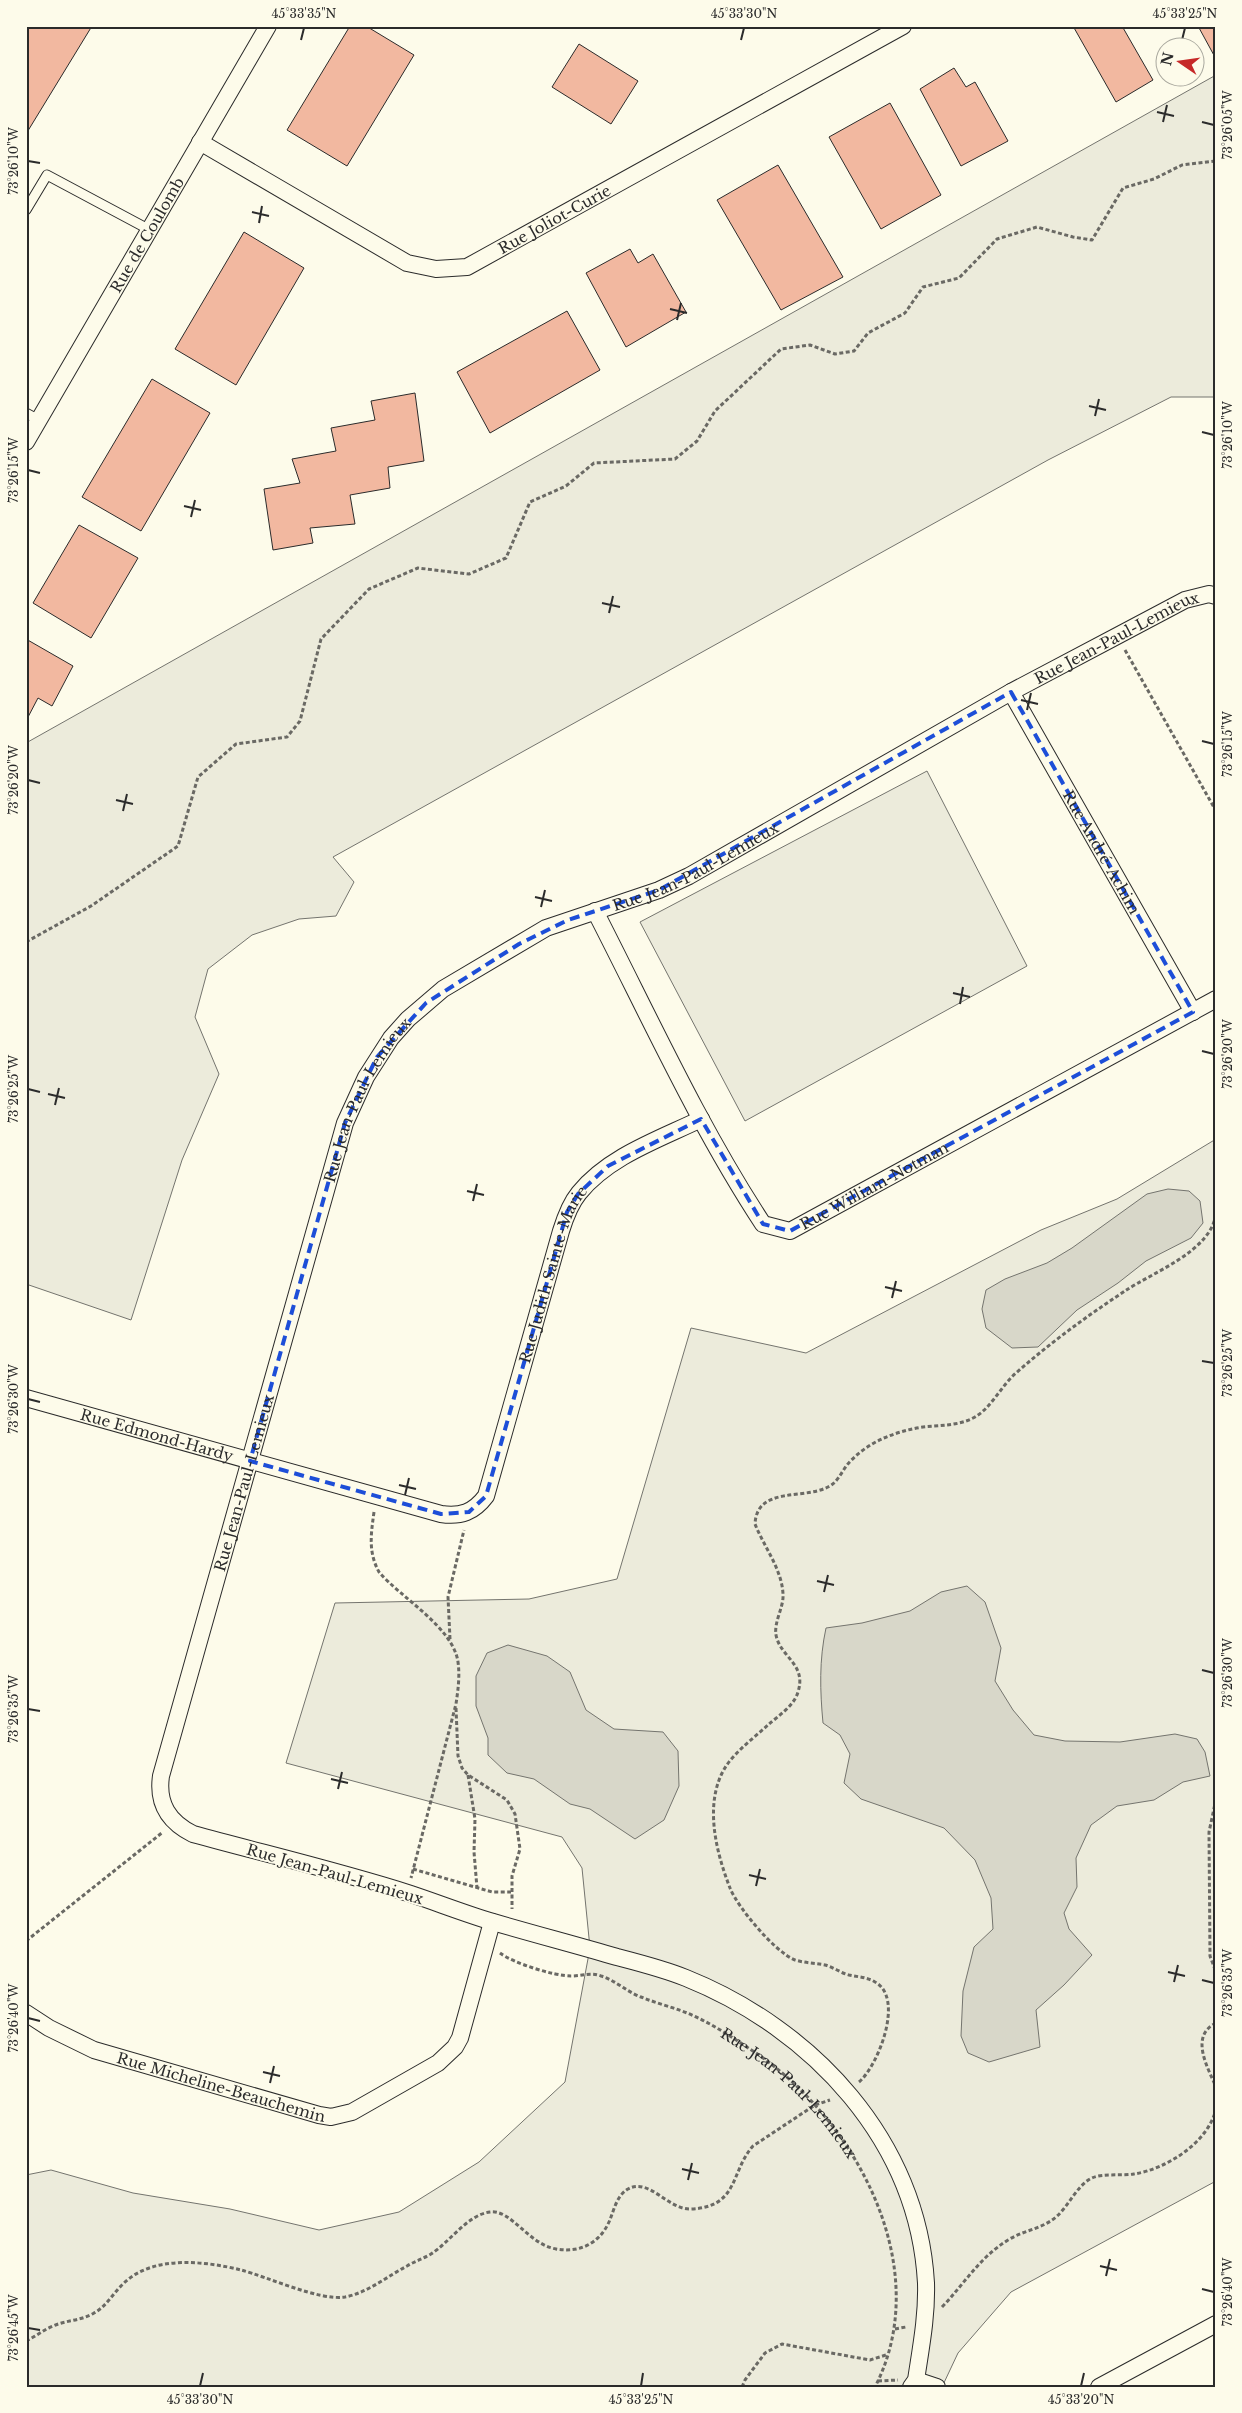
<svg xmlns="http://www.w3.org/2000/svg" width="1242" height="2413" font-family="'Libre Baskerville',serif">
<rect width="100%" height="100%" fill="#fdfbea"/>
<!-- green -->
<path fill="#ecebdb" stroke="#74746e" d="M1216 75V397H1171L1048 460 333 857 354 882 336 916 299 919 252 935 208 969 195 1017 219 1074 182 1160 131 1320 26 1284V743Z
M927 771 1027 966 745 1121 640 922Z
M1216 1139V2181L1011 2292 958 2353 942 2387H26V2175L51 2170 133 2193 230 2209 319 2230 399 2212 479 2162 565 2082 590 1948 582 1868 562 1837 286 1763 335 1603 529 1599 617 1579 691 1328 806 1353 1041 1230 1117 1199Z"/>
<!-- water -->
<path fill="#d8d7c9" stroke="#74746e" d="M1168 1189 1189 1191 1200 1201 1203 1223 1191 1238 1146 1261 1118 1283 1077 1310 1038 1347 1012 1348 986 1328 982 1309 986 1290 1005 1279 1047 1263 1072 1248 1147 1194Z
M967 1586 985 1602 1001 1648 995 1681 1013 1710 1034 1735 1065 1741 1120 1742 1175 1734 1197 1739 1205 1752 1210 1776 1183 1782 1154 1800 1117 1806 1091 1825 1076 1858 1077 1887 1064 1913 1069 1929 1092 1955 1064 1985 1036 2010 1040 2047 989 2062 968 2053 961 2036 963 1991 974 1947 993 1929 991 1898 975 1860 944 1828 861 1799 844 1783 850 1754 840 1735 823 1723C820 1691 819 1660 826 1628L862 1623 910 1611 941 1592Z
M508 1645 547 1656 570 1672 586 1710 614 1729 663 1732 678 1751 679 1786 664 1820 635 1839 590 1809 570 1804 534 1779 507 1773 488 1755V1738L476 1706V1676L487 1653Z"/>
<!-- building -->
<path fill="#f2b8a0" stroke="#2b2b2b" d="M26 26H92L26 134Z
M350 26H366L414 55 347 166 287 130Z
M1073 26H1122L1153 80 1116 102Z
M1198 26H1216V59Z
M579 44 638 81 611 124 552 87Z
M954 68 966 87 975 82 1008 141 961 166 920 89Z
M890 103 941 195 881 229 829 137Z
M778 165 843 277 781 310 717 200Z
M244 232 304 268 236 385 175 349Z
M630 249 638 263 653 254 686 312 626 347 586 273Z
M567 311 600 370 490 433 457 372Z
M152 379 210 413 141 531 82 497Z
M415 393 424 461 388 467 390 488 350 495 355 524 310 528 313 543 273 550 264 489 300 483 292 459 336 451 331 428 375 420 371 401Z
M79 525 138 558 91 638 33 603Z
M26 639 73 666 52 706 38 698 27 719Z"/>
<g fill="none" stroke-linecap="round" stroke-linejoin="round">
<!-- lane casing -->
<g stroke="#2b2b2b" stroke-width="11">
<path id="lane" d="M26 210 47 175 150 230
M26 413 39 420"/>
</g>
<!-- street casing -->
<g stroke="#2b2b2b" stroke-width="18">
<g id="street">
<path id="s2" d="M200 142 407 263 436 269 467 267 903 26"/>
<path id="s3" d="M26 442 268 26"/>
<path id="s4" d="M1011 692 1193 1012"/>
<path id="s5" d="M595 911C649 1016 698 1125 763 1224L790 1231 1216 999"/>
<path id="s6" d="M26 1398 441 1514C461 1517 474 1512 486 1496L561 1231C565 1218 570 1204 579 1193 609 1156 660 1139 701 1119"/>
<path id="s7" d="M26 2013 49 2028 94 2050 319 2115 331 2117 352 2112 438 2063 455 2047 460 2038 492 1922"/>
<path d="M916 2380 937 2387"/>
<path id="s8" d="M911 2387 916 2380C921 2347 927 2316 926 2283 918 2141 813 2029 686 1978 664 1969 640 1963 617 1957 576 1945 534 1934 493 1922 466 1914 438 1903 411 1894 339 1871 266 1854 193 1834 169 1822 157 1804 161 1776L345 1123 366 1077 391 1038 408 1019 443 989 546 928 659 890 689 876 1011 692 1117 636 1185 600 1209 594 1216 596"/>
<path d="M1099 2387 1216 2324"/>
</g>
</g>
<!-- path -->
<g stroke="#6a6964" stroke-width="3" stroke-dasharray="4 2.5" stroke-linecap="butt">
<path d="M1125 650 1216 811"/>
<path d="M26 942 91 906 178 846 198 777 236 744 287 737 300 721 321 639 369 589 418 568 469 574 506 558 530 502 566 486 594 463 675 459 697 441 715 411 781 349 810 345 835 354 854 351 868 333 905 313 923 287 959 278 997 239 1037 227 1073 237 1092 240 1123 188 1154 179 1182 165 1216 161"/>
<path d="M374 1512C371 1534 368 1552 379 1572 401 1598 453 1627 458 1662 460 1676 458 1690 456 1704L411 1878"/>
<path d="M450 1639 448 1597 464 1530"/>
<path d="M456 1708 458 1756 462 1768 468 1775 507 1800 515 1814 520 1849 512 1876V1909"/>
<path d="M468 1775 475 1819 474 1852 477 1888"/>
<path d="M1216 1799 1209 1832 1210 1956 1216 1972"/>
<path d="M413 1869 492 1892H511"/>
<path d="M26 1941 163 1832"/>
<path id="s1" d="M500 1953C513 1963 554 1976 571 1976 582 1976 591 1972 601 1976 615 1980 627 1992 641 1997 658 2004 677 2008 694 2016 716 2026 736 2040 756 2053 856 2121 936 2268 875 2387"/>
<path d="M1216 2023C1189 2036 1208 2068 1216 2087"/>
<path d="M859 2082C878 2066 905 1998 875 1982 867 1977 858 1977 849 1975 841 1973 833 1967 825 1965 815 1963 805 1963 795 1960 775 1952 738 1908 730 1888 714 1847 701 1791 734 1756 744 1745 757 1735 768 1725 778 1716 794 1706 798 1692 807 1664 780 1657 776 1635 774 1623 782 1610 783 1598 784 1572 764 1547 755 1524 757 1486 803 1500 828 1487 837 1483 841 1473 847 1465 856 1454 870 1444 884 1438 896 1433 909 1429 923 1427 941 1425 959 1426 975 1417 992 1407 1001 1386 1016 1373 1050 1343 1087 1316 1125 1291 1153 1272 1212 1251 1216 1213"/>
<path d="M942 2307C965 2283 979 2258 1008 2240 1024 2230 1042 2229 1056 2217 1069 2206 1077 2185 1092 2178 1103 2173 1121 2176 1134 2174 1166 2169 1208 2143 1216 2109"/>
<path d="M895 2329 906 2327"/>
<path d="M26 2341C35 2337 43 2330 53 2326 66 2320 81 2321 94 2313 107 2306 113 2293 124 2283 153 2255 205 2261 241 2270 268 2277 319 2301 345 2297 367 2293 388 2276 407 2266 415 2261 423 2259 431 2254 450 2242 467 2215 490 2212 511 2209 528 2244 556 2249 579 2253 599 2244 609 2222 614 2211 616 2196 628 2189 649 2177 668 2210 691 2209 739 2207 730 2172 753 2146L815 2105 830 2100"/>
<path d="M878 2381 898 2380"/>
<path d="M742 2387 745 2380 765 2353 782 2344 870 2360 886 2355"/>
</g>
<!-- lane -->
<use href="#lane" stroke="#fdfbea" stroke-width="9"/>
<!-- street -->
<use href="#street" stroke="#fdfbea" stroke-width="16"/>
</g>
<!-- marked area -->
<path fill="none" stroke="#1d4ed8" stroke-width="4" stroke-dasharray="10 6" stroke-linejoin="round" d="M1011 692 1193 1012 790 1231 763 1224 701 1119 608 1166 578 1194 567 1212 486 1496 469 1512 441 1514 250 1461 345 1123 377 1057 426 1003 519 944 568 920 659 890Z"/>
<!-- ticks -->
<path fill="none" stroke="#2b2b2b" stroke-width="2" d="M301 40 304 28M741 40 744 28M1182 40 1185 28M1157 112 1174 116M1163 122 1167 105M1202 122 1214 125M28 161 40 163M252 212 269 216M259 223 262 206M670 309 687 313M677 320 681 303M1089 406 1106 410M1095 416 1099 399M1202 432 1214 435M28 470 40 473M184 506 201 510M191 517 195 500M602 603 620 607M609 613 613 596M1021 700 1038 704M1027 710 1031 693M1202 741 1214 744M28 780 40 783M116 800 133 804M123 811 127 794M535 897 552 901M541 907 545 890M953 993 970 997M960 1004 963 987M1202 1051 1214 1054M28 1089 40 1092M48 1094 65 1098M55 1105 59 1088M467 1191 484 1195M473 1201 477 1184M885 1287 902 1291M892 1298 896 1281M1202 1361 1214 1363M28 1399 40 1402M399 1485 416 1489M405 1495 409 1478M817 1581 834 1585M824 1592 828 1575M1202 1670 1214 1673M28 1709 40 1711M331 1779 348 1783M338 1789 342 1772M749 1875 766 1879M756 1886 760 1869M1168 1972 1185 1976M1202 1980 1214 1983M1174 1982 1178 1965M28 2018 40 2021M263 2072 280 2076M270 2083 274 2066M682 2169 699 2173M688 2180 692 2163M1100 2266 1117 2270M1106 2276 1110 2259M1202 2289 1214 2292M28 2328 40 2330M200 2386 203 2373M641 2386 643 2373M1081 2386 1084 2373"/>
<g text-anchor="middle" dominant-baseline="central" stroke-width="4" stroke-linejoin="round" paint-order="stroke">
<!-- street labels -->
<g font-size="15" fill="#2b2b2b" stroke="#fdfbea">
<text stroke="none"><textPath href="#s2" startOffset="400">Rue Joliot-Curie</textPath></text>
<text stroke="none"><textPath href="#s3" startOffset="240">Rue de Coulomb</textPath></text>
<text stroke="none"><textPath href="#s8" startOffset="2710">Rue Jean-Paul-Lemieux</textPath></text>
<text stroke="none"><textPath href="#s4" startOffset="184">Rue André-Achim</textPath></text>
<text stroke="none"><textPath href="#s8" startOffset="2230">Rue Jean-Paul-Lemieux</textPath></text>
<text stroke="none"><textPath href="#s8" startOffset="1810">Rue Jean-Paul-Lemieux</textPath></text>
<text stroke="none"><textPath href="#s5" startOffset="479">Rue William-Notman</textPath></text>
<text stroke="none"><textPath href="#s6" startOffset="714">Rue Judith Sainte-Marie</textPath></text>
<text stroke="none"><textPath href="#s6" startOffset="136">Rue Edmond-Hardy</textPath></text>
<text stroke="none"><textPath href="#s8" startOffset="1406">Rue Jean-Paul-Lemieux</textPath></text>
<text transform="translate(335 1874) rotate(16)">Rue Jean-Paul-Lemieux</text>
<text stroke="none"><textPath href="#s7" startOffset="210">Rue Micheline-Beauchemin</textPath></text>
<text stroke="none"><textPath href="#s1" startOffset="331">Rue Jean-Paul-Lemieux</textPath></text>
</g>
</g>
<!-- border -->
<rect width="1242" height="2413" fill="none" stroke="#fdfbea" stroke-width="55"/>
<!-- north arrow -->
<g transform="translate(1180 62) rotate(283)"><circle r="24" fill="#fdfbea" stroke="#a9a89e"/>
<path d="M0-4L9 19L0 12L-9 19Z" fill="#c62828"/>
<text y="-8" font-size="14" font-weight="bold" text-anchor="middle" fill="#2b2b2b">N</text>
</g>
<rect x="28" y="28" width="1186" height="2358" fill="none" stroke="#2b2b2b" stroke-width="2"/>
<g font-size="12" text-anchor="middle" fill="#2b2b2b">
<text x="304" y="18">45°33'35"N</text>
<text x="744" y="18">45°33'30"N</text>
<text x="1185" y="18">45°33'25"N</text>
<text transform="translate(1228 125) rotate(-90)" y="4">73°26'05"W</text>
<text transform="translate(14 161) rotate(-90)" y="4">73°26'10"W</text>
<text transform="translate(1228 435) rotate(-90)" y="4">73°26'10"W</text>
<text transform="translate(14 470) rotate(-90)" y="4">73°26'15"W</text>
<text transform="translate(1228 744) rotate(-90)" y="4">73°26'15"W</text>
<text transform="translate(14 780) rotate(-90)" y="4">73°26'20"W</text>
<text transform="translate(1228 1054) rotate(-90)" y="4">73°26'20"W</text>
<text transform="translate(14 1089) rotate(-90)" y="4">73°26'25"W</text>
<text transform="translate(1228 1363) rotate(-90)" y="4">73°26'25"W</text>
<text transform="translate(14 1399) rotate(-90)" y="4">73°26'30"W</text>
<text transform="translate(1228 1673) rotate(-90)" y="4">73°26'30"W</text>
<text transform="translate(14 1709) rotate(-90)" y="4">73°26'35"W</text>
<text transform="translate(1228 1983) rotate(-90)" y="4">73°26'35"W</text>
<text transform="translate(14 2018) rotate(-90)" y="4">73°26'40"W</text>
<text transform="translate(1228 2292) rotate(-90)" y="4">73°26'40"W</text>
<text transform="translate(14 2328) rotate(-90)" y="4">73°26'45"W</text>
<text x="200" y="2404">45°33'30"N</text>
<text x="641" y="2404">45°33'25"N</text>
<text x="1081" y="2404">45°33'20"N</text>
</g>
</svg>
